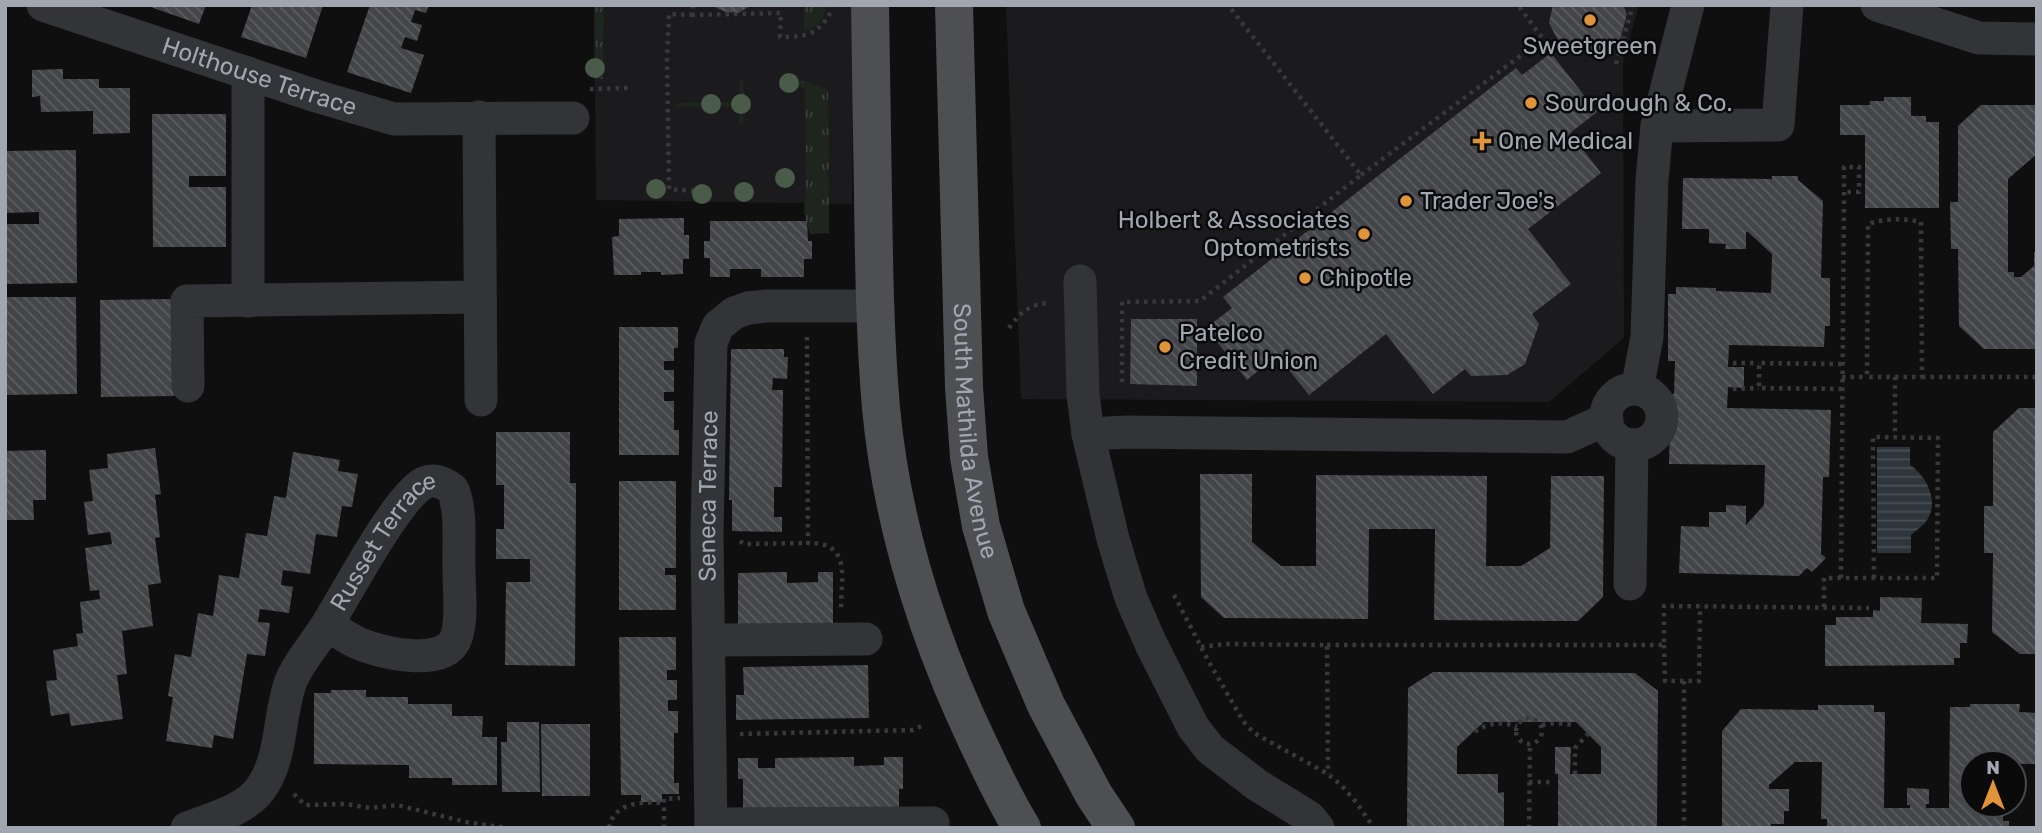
<svg xmlns="http://www.w3.org/2000/svg" width="2042" height="833" font-family="Rubik,sans-serif">
<defs>
<pattern id="grass-tufts" width="24" height="20" patternUnits="userSpaceOnUse" patternTransform="scale(1.75)"><rect width="24" height="20" fill="#1e241e"/><path d="M3 7l-1-3M5 7V3M7 7l1-3M15 17l-1-3M17 17v-4M19 17l1-3" fill="none" stroke="#3c413c"/></pattern>
<pattern id="water-rules" width="6" height="5" patternUnits="userSpaceOnUse" patternTransform="scale(1.75)"><rect width="6" height="5" fill="#2e363b"/><path d="M0 2.5h6" fill="none" stroke="#495055"/></pattern>
<pattern id="building-back-hatch" width="6" height="6" patternUnits="userSpaceOnUse" patternTransform="scale(1.75)"><rect width="6" height="6" fill="#434548"/><path d="M-1 5l2 2M0 0l6 6M5-1l2 2" fill="none" stroke="#5b5d60"/></pattern>
</defs>
<rect width="100%" height="100%" fill="#0f0f10"/>
<!-- built -->
<path fill="#1b1b1d" d="M594 5H854L852 204 596 200Z
M1006 5H1639L1623 63 1624 338 1549 402 1021 399Z"/>
<!-- grass -->
<path fill="url(#grass-tufts)" d="M594 5H604L603 79 595 78Z
M804 5H827C825 17 817 30 804 31Z
M788 78 811 83 828 90 829 167 827 173 829 179V233L810 234 804 212 806 184 805 88 786 86 782 80Z
M740 79 743 80 744 83 743 125 739 123V110L736 106 676 107V103L737 102 739 99Z"/>
<!-- water -->
<path fill="url(#water-rules)" d="M1877 447H1910V465C1928 477 1941 505 1924 524 1920 528 1915 531 1911 535V553H1877Z"/>
<!-- building -->
<path fill="url(#building-back-hatch)" d="M145 5H206L199 24Z
M252 5H323L306 58 241 37Z
M370 5H429L426 13 415 10 411 22 422 25 417 41 405 37 401 48 424 55 411 93 347 72Z
M710 5H752L738 13 726 12Z
M1553 5H1623L1627 14 1620 40 1594 56 1561 46 1549 23Z
M1551 53 1597 112 1570 133 1601 173 1528 229 1571 284 1532 314 1539 324 1525 364 1507 375 1471 376 1465 369 1433 394 1386 334 1309 395 1277 355 1247 380 1206 328 1232 308 1223 297 1516 68 1522 75Z
M63 69V79H99V88H130V133L93 134V111L41 112 40 96 32 97V70Z
M1884 97H1911V116H1926V122H1939V208H1865V135H1840V105H1870V101H1884Z
M1981 105H2037V154L2008 179V272H2014V277H2021L2034 266V252H2037V349H1984L1959 326 1958 249H1951L1950 202H1958V126Z
M152 114H226V176H189V187H226V247H153Z
M76 150 77 283 5 284V224H39V212L5 213V151Z
M1772 176H1798V180L1823 201 1821 278H1830V326H1825L1824 347 1729 345 1728 367H1744V388L1728 387 1727 408 1831 410 1829 477H1823L1821 554 1826 558 1812 572 1807 568 1799 576 1679 573 1681 526 1709 527V512H1726V505L1746 506V525L1764 505 1765 465 1669 464 1670 420H1667L1668 394H1674L1675 361H1668V294H1676V287L1716 288V291L1771 293 1772 254 1748 232H1746V249H1725L1726 244 1709 243V229H1682L1683 178 1772 179Z
M684 218V235H689V259H683V274L661 275V272H641V275H614L612 237 619 236V219Z
M710 221H807L808 241H812V259H804V277H761V269H730V277H710V258H704V241H710Z
M5 297H76L77 394 5 395Z
M173 299 174 396 101 397 100 300Z
M1131 319H1197V386L1130 384Z
M619 327H678V348H674V361H664V370H674V392H664V401H674V430H679V455H619Z
M731 349H784V357H788L787 379 773 378 772 390H783L782 487H774V517H782V532L732 531V500H729Z
M2019 408H2037V654H2020L1992 632 1993 553H1984V506H1993V432Z
M496 432H570V483H576L575 666 505 665 506 582H530V559H496V529H504V485H496Z
M155 448 161 494 155 495 160 537 155 538 161 583 148 585 153 626 122 631 127 674 117 675 123 719 71 726 69 713 51 716 46 681 57 680 53 650 78 646 76 634 83 633 80 602 100 599 99 590 90 591 85 548 112 544 110 532 88 535 84 502 93 501 89 470 108 468 107 454Z
M46 450V500H33L34 520H5V451Z
M293 452 340 460 338 471 358 474 352 507 342 506 337 537 316 534 310 574 283 570 281 585 293 587 289 613 260 609 258 622 270 623 265 656 247 654 233 739 214 735 212 748 166 741 173 697 168 696 175 654 191 657 198 613 213 616 219 575 239 578 246 533 267 536 274 496 286 498Z
M1200 474H1252V542L1281 566H1316V475L1487 476 1486 566H1521L1550 548 1551 476H1604L1603 597 1578 621 1434 620 1435 529H1369L1368 619 1224 618 1201 597Z
M619 481H676V568H665V575H676V610H619Z
M787 572V583L818 582V572H833V625L738 626V573Z
M1880 597 1922 598 1921 623 1968 624 1967 643H1960V658H1954V665L1825 666V625H1836V617H1873V610L1880 611Z
M619 637H676V670H667V680H677V700H668V711H678V733H674V783H679V794H662V802H641V795H621Z
M868 665 869 718 736 720V695H744L743 667Z
M1433 672 1635 673 1658 691 1657 828H1558V774H1555V747H1571L1570 774H1601V747L1576 722H1484L1457 747V774H1498V793L1504 792V828H1407L1408 688Z
M331 690H366V697H408V704H452V716H483L482 737H497V785H452V778H409V765L314 764V693H331Z
M1970 704H2020L2019 712 2037 713V764L1972 763V805H2003V821H2009V828H1827V819H1821L1822 762H1795L1769 785V789H1789V811H1784V824H1771L1770 828H1722V731L1741 709 1818 710V705H1874V712H1885L1884 808H1910V805H1907V788L1929 789V804H1926V808H1949L1950 707H1970Z
M507 722H539L540 792H502L501 742H507Z
M541 724H590V796H542Z
M854 757V766L884 765V757H903V789H899V807L743 808V779H738V758H758V768H775V758Z"/>
<g fill="none" stroke-linecap="round" stroke-linejoin="round">
<!-- path -->
<path stroke="#37393c" stroke-width="4.5" stroke-dasharray="3.5 5" stroke-linecap="butt" d="M693 5V15L781 13 780 37C809 37 819 34 833 8
M693 15 669 14 667 59 669 189 694 191
M1616 64 1633 5
M590 89 628 88
M1361 175 1543 39 1518 5
M1009 328C1019 314 1029 304 1048 303
M807 337 808 543C852 542 841 578 841 609
M1733 363H1759
M1842 377H1867
M1895 377H1922L1921 222C1903 218 1886 218 1868 224L1867 377H1895V437
M1922 377H2037
M1122 382V302L1200 301 1361 175 1228 5
M1733 389 1759 388
M1842 389 1759 388V363L1842 364
M740 541 744 544 808 543
M1841 578 1844 192V167H1859V192H1844
M1174 595 1209 662 1243 721 1254 733 1328 774 1342 786 1356 802 1374 828
M1824 607V578C1861 578 1899 578 1937 578L1938 438 1873 437 1874 578
M1327 645H1664V606L1869 608
M1664 645 1665 681H1699L1700 606
M1201 647 1226 644 1327 645 1328 774
M1684 681V828
M1516 731a13 13 0 1 1 26 0a13 13 0 1 1-26 0Z
M1542 725 1556 723 1575 725
M1475 732C1488 722 1501 722 1517 726
M740 734 913 730 924 725
M1575 774V748L1588 734
M1529 782H1554
M294 794 305 805 346 804 370 808 397 805 466 822 507 828
M609 828C615 801 641 802 664 803
M664 828V799L680 798
M1529 828 1530 745"/>
<!-- minor -->
<g stroke="#323437" stroke-width="33">
<path id="s1" d="M43 5 316 96 394 119 573 118"/>
<path d="M1877 5 1979 38 2037 39"/>
<path d="M248 73V301"/>
<path d="M479 117 481 400"/>
<path d="M1657 126 1778 125 1787 5"/>
<path d="M1080 281 1083 395 1088 434 1113 539 1131 598 1151 644 1193 727 1210 749 1257 785 1309 817 1318 828"/>
<path d="M188 386 187 301 480 297"/>
<path d="M1637 389 1647 337 1652 180 1657 126 1688 5"/>
<circle cx="1634" cy="417" r="28"/>
<path d="M1088 434 1127 432 1567 437 1607 419"/>
<path d="M1630 584 1632 445"/>
<path d="M709 640 866 639"/>
<path d="M711 824 933 823"/>
<path id="s2" d="M187 828C211 819 246 810 261 788 283 757 278 716 291 681 299 661 317 642 328 623 347 593 397 497 424 483 434 478 445 483 453 490 462 512 458 546 459 570 459 589 463 624 455 640 442 667 382 653 360 644 348 639 338 631 327 625"/>
<path id="s3" d="M711 828 707 534 711 343 718 326 734 313 748 308 767 306H875"/>
</g>
<!-- major -->
<g stroke="#4d4f53" stroke-width="38">
<path d="M870 5C871 69 872 133 873 196 874 267 875 338 881 408 892 525 928 638 978 743 992 772 1005 801 1022 828"/>
<path id="s4" d="M954 5 964 387 969 457 981 526 1006 611 1046 705 1094 795 1116 828"/>
</g>
</g>
<!-- trees -->
<g fill="#4a5b4a">
<circle cx="595" cy="68" r="10"/>
<circle cx="789" cy="83" r="10"/>
<circle cx="711" cy="104" r="10"/>
<circle cx="741" cy="104" r="10"/>
<circle cx="785" cy="178" r="10"/>
<circle cx="656" cy="189" r="10"/>
<circle cx="744" cy="192" r="10"/>
<circle cx="702" cy="194" r="10"/>
</g>
<!-- markers -->
<g fill="#df9439" stroke="#0a0a0b" stroke-width="2.5">
<circle cx="1590" cy="20" r="7"/>
<circle cx="1531" cy="103" r="7"/>
<path d="M1478.5 130.5h7v7h7v7h-7v7h-7v-7h-7v-7h7z"/>
<circle cx="1406" cy="201" r="7"/>
<circle cx="1364" cy="234" r="7"/>
<circle cx="1305" cy="278" r="7"/>
<circle cx="1165" cy="347" r="7"/>
</g>
<g text-anchor="middle" dominant-baseline="central" stroke-width="5" stroke-linejoin="round" paint-order="stroke">
<!-- poi labels -->
<g font-size="24" fill="#a1a7b0" stroke="#0a0a0b" text-anchor="start">
<text x="1590" y="46" text-anchor="middle">Sweetgreen</text>
<text x="1545" y="103">Sourdough &amp; Co.</text>
<text x="1498" y="141">One Medical</text>
<text x="1420" y="201">Trader Joe's</text>
<text x="1350" y="220" text-anchor="end">Holbert &amp; Associates<tspan x="1350" dy="28">Optometrists</tspan></text>
<text x="1319" y="278">Chipotle</text>
<text x="1179" y="333">Patelco<tspan x="1179" dy="28">Credit Union</tspan></text>
</g>
<!-- street labels -->
<g font-size="24" fill="#a1a7b0" stroke="#0a0a0b">
<text stroke="none"><textPath href="#s1" startOffset="228">Holthouse Terrace</textPath></text>
<text stroke="none"><textPath href="#s4" startOffset="427">South Mathilda Avenue</textPath></text>
<text stroke="none"><textPath href="#s3" startOffset="332">Seneca Terrace</textPath></text>
<text stroke="none"><textPath href="#s2" startOffset="366">Russet Terrace</textPath></text>
</g>
</g>
<!-- border -->
<rect width="2042" height="833" fill="none" stroke="#a1a7b0" stroke-width="14"/>
<!-- north arrow -->
<g transform="translate(1993 784)"><circle r="33" fill="#0a0a0b" stroke="#46494d" stroke-width="2"/>
<path d="M0-5L12 26L0 18L-12 26Z" fill="#df9439"/>
<text y="-10" font-size="19" font-weight="bold" text-anchor="middle" fill="#a1a7b0">N</text>
</g>
</svg>
